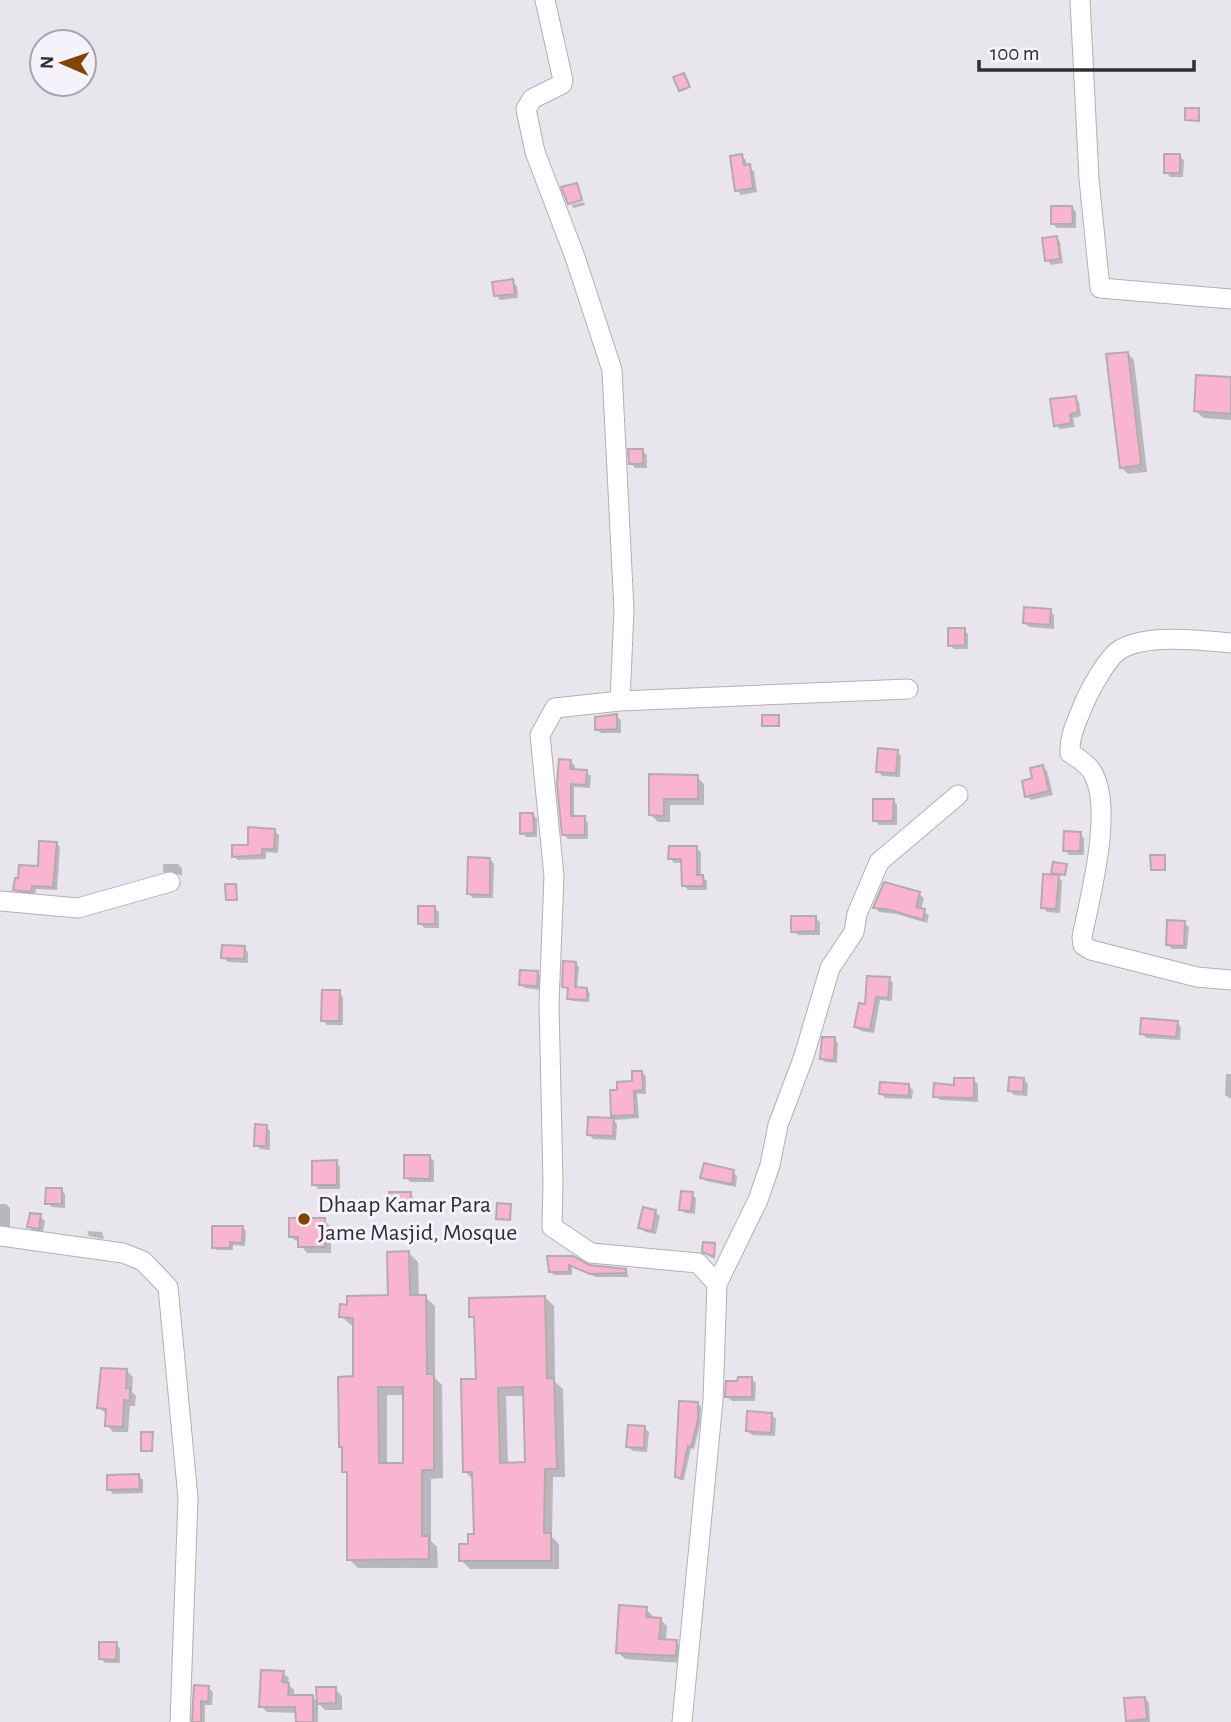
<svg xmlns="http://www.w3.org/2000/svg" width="1231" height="1722" font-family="'Alegreya Sans',sans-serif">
<rect width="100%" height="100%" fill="#e8e5ed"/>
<!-- shadow -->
<path fill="#0003" fill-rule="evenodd" d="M741 156 746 160 747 167 754 171 757 192 741 195 737 190Z
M1179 156 1184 160 1183 177H1170L1166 172Z
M584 202 585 205 574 208 571 205Z
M1072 207 1076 212V228H1057L1052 223Z
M1056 238 1060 242 1063 263 1051 265 1047 260Z
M512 281 517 286 518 298 500 300 496 295Z
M1127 353 1134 360 1147 472 1128 474 1121 467Z
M1231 379V420L1203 418 1196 411Z
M1075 398 1079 402 1081 416 1073 418 1075 427 1060 429 1056 425Z
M642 451 647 455V468H635L631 463Z
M1050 611 1054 615V629L1029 627 1025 623Z
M964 630 968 634V649H954L950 645Z
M616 716 621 720V733H601L596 729Z
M779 717 780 727 764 725Z
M897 751 901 756 900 777 882 776 878 771Z
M570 761 575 766 574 771 586 772 591 776 590 788 574 787V818H584L588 823V839H568L564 834Z
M1043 767 1047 771 1053 795 1031 800 1027 796Z
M651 776 697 777 704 784V805H670V822H658L651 815Z
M893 800 897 805V825H879L875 820Z
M533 815 537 819V837H526L522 833Z
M274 831 279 835 278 853 266 852V859L238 860 234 856Z
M1080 834 1084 838V855H1069L1065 850Z
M56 843 60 847 57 890 36 889 35 895 19 893 15 889 40 868Z
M696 848 701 852V877L707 881V890H688L684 885 683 863H674L670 858Z
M1164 857 1166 871H1154L1152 870Z
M490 859 494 864 493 898H473L469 894Z
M163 864H178L182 868V876L178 874 168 875 163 871Z
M1058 877 1062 881 1060 913 1047 912 1043 907Z
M919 894 924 898 921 910 929 915 927 923 897 914 879 912 875 908Z
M434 908 439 912V928H424L420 923Z
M815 918 820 922V935H798L793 931Z
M1184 923 1189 927 1187 949H1172L1167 944Z
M244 948 248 952V963L228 962 223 957Z
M576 963 579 967 577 989H586L590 993 589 1002 573 1001 569 998 570 990 564 987Z
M537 973 542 977 541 990 525 988 521 984Z
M889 979 893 983 892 1001 880 1000 874 1033 861 1031 856 1027 866 1006Z
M339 992 343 997V1025H327L323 1020Z
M1177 1023 1181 1027 1180 1040 1146 1038 1142 1033Z
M834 1039 838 1043 837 1063 825 1062 822 1059Z
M642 1073 646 1076V1094H637L639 1118 616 1120 612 1116 619 1092 634 1083Z
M1226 1074H1231V1099L1225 1095Z
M973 1080 978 1084V1102L940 1100 935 1096Z
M1024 1080 1028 1084 1027 1096 1014 1095 1010 1091Z
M908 1085 913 1090 912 1099 885 1098 881 1093Z
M613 1120 617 1124 616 1140 593 1139 589 1134Z
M266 1127 270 1131V1150L260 1149 256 1145Z
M430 1157 434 1161V1182H410L406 1177Z
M336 1162 340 1167V1189H318L314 1185Z
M733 1172 737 1176 736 1187 706 1181 702 1178Z
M61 1190 65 1194V1208L52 1207 47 1203Z
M410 1194 414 1198V1212H395L391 1208Z
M692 1194 696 1198 695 1214 685 1213 681 1209Z
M0 1204H6L10 1208V1228L0 1229Z
M655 1212 660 1216 656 1234 645 1232 640 1227Z
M40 1216 45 1221 43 1232 33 1231 29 1227Z
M324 1220 331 1227V1253H307L300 1244 291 1237Z
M243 1228 246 1231 245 1246 233 1245V1250H217L214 1247Z
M87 1231 102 1232 104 1239 89 1236Z
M409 1253 418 1262 419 1297H425L435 1306V1378L442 1385 443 1478 431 1479V1541L437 1547 438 1568H358L349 1559 348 1476 344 1471V1449L340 1446 355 1378V1326L351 1325 341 1316 389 1297ZM387 1395H404L405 1465H387Z
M549 1258 589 1267 625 1270 629 1277H596L572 1267V1275H554L550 1271Z
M545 1297 554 1306 555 1382 563 1389 565 1477H553L552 1537 559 1544V1569H470L461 1560 476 1535 474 1481 465 1471 478 1381 476 1321 471 1316ZM506 1396H525L527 1464 508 1465Z
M127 1371 133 1377 132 1392 136 1396 135 1406H130L128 1432H113L107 1425V1414L99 1408Z
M751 1379 756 1383 755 1401H732L727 1397Z
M698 1403 701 1407 700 1424 694 1449 691 1448 684 1480H680L677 1476Z
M772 1415 776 1419 775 1436 752 1435 748 1431Z
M644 1428 649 1432 647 1452 633 1451 628 1447Z
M152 1434 153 1452H144L142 1450Z
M139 1476 143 1480V1493L113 1494 109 1489Z
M646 1609 653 1616V1619H660L667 1626 666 1641 676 1642 683 1649 682 1663 625 1659 618 1652Z
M116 1644 120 1648V1663H105L101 1658Z
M283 1673 289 1678 288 1684 294 1690V1697H312L318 1702V1722H297V1713L267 1712 261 1706Z
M195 1687 208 1688 213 1692 212 1705H205V1722H194Z
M335 1689 342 1696V1710H325L318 1703Z
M1145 1698 1149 1703 1150 1722H1130L1128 1720Z"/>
<!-- building -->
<path fill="#f9b5cf" stroke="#b5abae" stroke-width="2" fill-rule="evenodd" d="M684 73 690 87 679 91 673 77Z
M1185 108H1199V121L1185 120Z
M742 154 744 165 750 164 753 188 735 191 730 156Z
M1164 154H1180V173H1164Z
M577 183 582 200 568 204 561 187Z
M1051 206H1072L1073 224H1051Z
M1057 236 1060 259 1045 261 1042 238Z
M513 279 515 294 494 296 492 282Z
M1128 352 1141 465 1120 468 1106 354Z
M1196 375 1231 377V414L1194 411Z
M1076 396 1078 412 1070 414 1071 423 1054 426 1050 399Z
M628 449H643V464H629Z
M1024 607 1051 609 1050 625 1023 623Z
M948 628H965V645L948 646Z
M617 714V729L595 730V717Z
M762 715H779V726H762Z
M878 748 898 750 896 773 876 772Z
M559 759 571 760 570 769 587 770 586 785 571 784V816H585V835H562L557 784Z
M1043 765 1049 791 1025 797 1022 781 1032 778 1030 768Z
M649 774 698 775V799H664V816L649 815Z
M873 799H894L893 821H873Z
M520 813H533L534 833 520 834Z
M248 827 275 829 274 849H262V855L232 857V845H248Z
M1064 831 1081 832 1080 851H1063Z
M39 841 57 842 53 887 32 886 31 892 13 890 15 878H18L19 865 38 866Z
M669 846H697V875H703L704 886H682L681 859H668Z
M1150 855H1165V870H1151Z
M468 857 490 858V895L467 894Z
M1053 862 1067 864 1065 875 1051 873Z
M1043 874 1059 875 1056 909 1041 908Z
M884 882 920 892 916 907 925 909 923 920 891 910 873 908Z
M225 884H236L237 900H226Z
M418 906H435V924H418Z
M791 916H816V931L791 932Z
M1167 920 1185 921 1184 946 1166 945Z
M222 945 245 946 244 959 221 958Z
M563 961 576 962 575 987 587 988V1000L567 999 568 988 562 987Z
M520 970 538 971 537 986 519 985Z
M867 976 890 977 888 998 876 997 870 1030 854 1027 859 1003 865 1004Z
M322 990H340L339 1021H321Z
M1141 1018 1178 1021 1176 1037 1140 1034Z
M822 1037H835L834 1060 820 1059Z
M632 1071H642L643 1090 634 1091 635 1115 611 1116 610 1090H617V1082L632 1081Z
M1009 1077 1024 1078 1023 1092 1008 1091Z
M954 1078H974V1098L933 1097 934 1083 954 1085Z
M880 1082 909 1084V1096L879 1094Z
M588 1117 614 1118 613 1136 587 1135Z
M255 1124 267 1125 266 1146H254Z
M404 1155H430V1179L404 1178Z
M337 1160V1185H312V1161Z
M704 1163 734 1170 732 1184 700 1178Z
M46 1188H62V1204H45Z
M681 1191 693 1192 691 1211 679 1210Z
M389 1192H411L410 1209 389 1208Z
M497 1203 511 1204 510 1220 496 1219Z
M643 1207 656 1210 652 1231 638 1228Z
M30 1213 41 1214 39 1229 27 1227Z
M289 1218H325V1247H298V1237H289Z
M212 1226H243L242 1243 230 1242V1248H212Z
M703 1242 715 1243 714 1257 702 1252Z
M409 1251 410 1295H426L427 1374H434V1470H422V1536H429V1559L347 1560V1472H342V1447H339L338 1377 353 1376V1318L339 1317 340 1304 347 1305V1296L388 1295 387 1252ZM378 1387H403V1463H379Z
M547 1256H573L589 1265 626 1269V1273L590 1274 569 1265V1272H549Z
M545 1296 547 1378H554L557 1469H545L544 1533H551V1561H459V1544H468V1534H474L472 1472H463L461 1379H476L474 1317H469V1298ZM523 1387 525 1462 500 1463 498 1388Z
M101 1368 127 1369 126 1388H130V1401L124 1400 123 1427 105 1426 106 1409 97 1408Z
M738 1377H752V1397H725L726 1381H737Z
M679 1401 698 1402V1420L691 1447 688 1446 681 1478 675 1477Z
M747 1411 772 1413 771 1433 746 1431Z
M628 1425 645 1426 644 1448 626 1447Z
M141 1432H153L152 1451H141Z
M139 1474 140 1489 107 1490V1475Z
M619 1605 647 1607 646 1617 661 1618 659 1639 677 1640 676 1656 616 1653Z
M99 1642H117L116 1660 99 1659Z
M261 1670 284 1671 282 1682 289 1683 288 1695H313V1722H296L295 1707H259Z
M194 1685 209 1686 208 1702 201 1701V1722H192Z
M316 1687H336V1703L317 1704Z
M1145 1697 1147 1719 1126 1721 1124 1698Z"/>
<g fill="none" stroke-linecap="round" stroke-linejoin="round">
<!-- minor casing -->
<g stroke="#b2afb7" stroke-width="21">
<path id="minor" d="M545 0 563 80 562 84 532 99 526 109 535 152 575 257 612 370 624 610 620 701 555 708 540 735 554 876 549 1004 553 1182 552 1227 591 1253 698 1263 717 1284 713 1400 682 1722
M1080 0 1089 179 1100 288 1231 299
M1231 643C1202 640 1142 633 1118 651 1106 660 1089 691 1083 706 1077 721 1069 736 1070 753 1078 758 1085 762 1091 770 1115 805 1090 897 1082 937L1083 945 1091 950 1197 977 1231 980
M620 701 908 689
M0 901 78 908 170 882
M0 1236 123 1253 143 1261 168 1287 188 1498 180 1722
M717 1284 758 1200 770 1165 778 1125 804 1056 830 968 854 932 857 914 879 862 958 795"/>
</g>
<!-- minor -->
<use href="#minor" stroke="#fff" stroke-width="19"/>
</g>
<!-- markers -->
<circle fill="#824600" stroke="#f6f2fb" stroke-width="2.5" cx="304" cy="1219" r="7"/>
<g text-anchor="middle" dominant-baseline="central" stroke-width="6" stroke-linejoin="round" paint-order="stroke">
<!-- poi labels -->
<g font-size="24" fill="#302f32" stroke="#f6f2fb" text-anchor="start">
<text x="318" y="1205">Dhaap Kamar Para<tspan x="318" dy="28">Jame Masjid, Mosque</tspan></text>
</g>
</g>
<!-- north arrow -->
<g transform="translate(63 63) rotate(272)"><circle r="33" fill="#f6f2fb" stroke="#a7a4ab" stroke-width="2"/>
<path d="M0-5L12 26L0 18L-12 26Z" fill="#824600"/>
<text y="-10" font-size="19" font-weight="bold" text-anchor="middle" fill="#302f32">N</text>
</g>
<!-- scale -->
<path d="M979 60v10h215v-10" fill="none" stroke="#302f32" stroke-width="3.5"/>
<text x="990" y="60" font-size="21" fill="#302f32" stroke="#f6f2fb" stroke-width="5" paint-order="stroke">100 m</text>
</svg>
